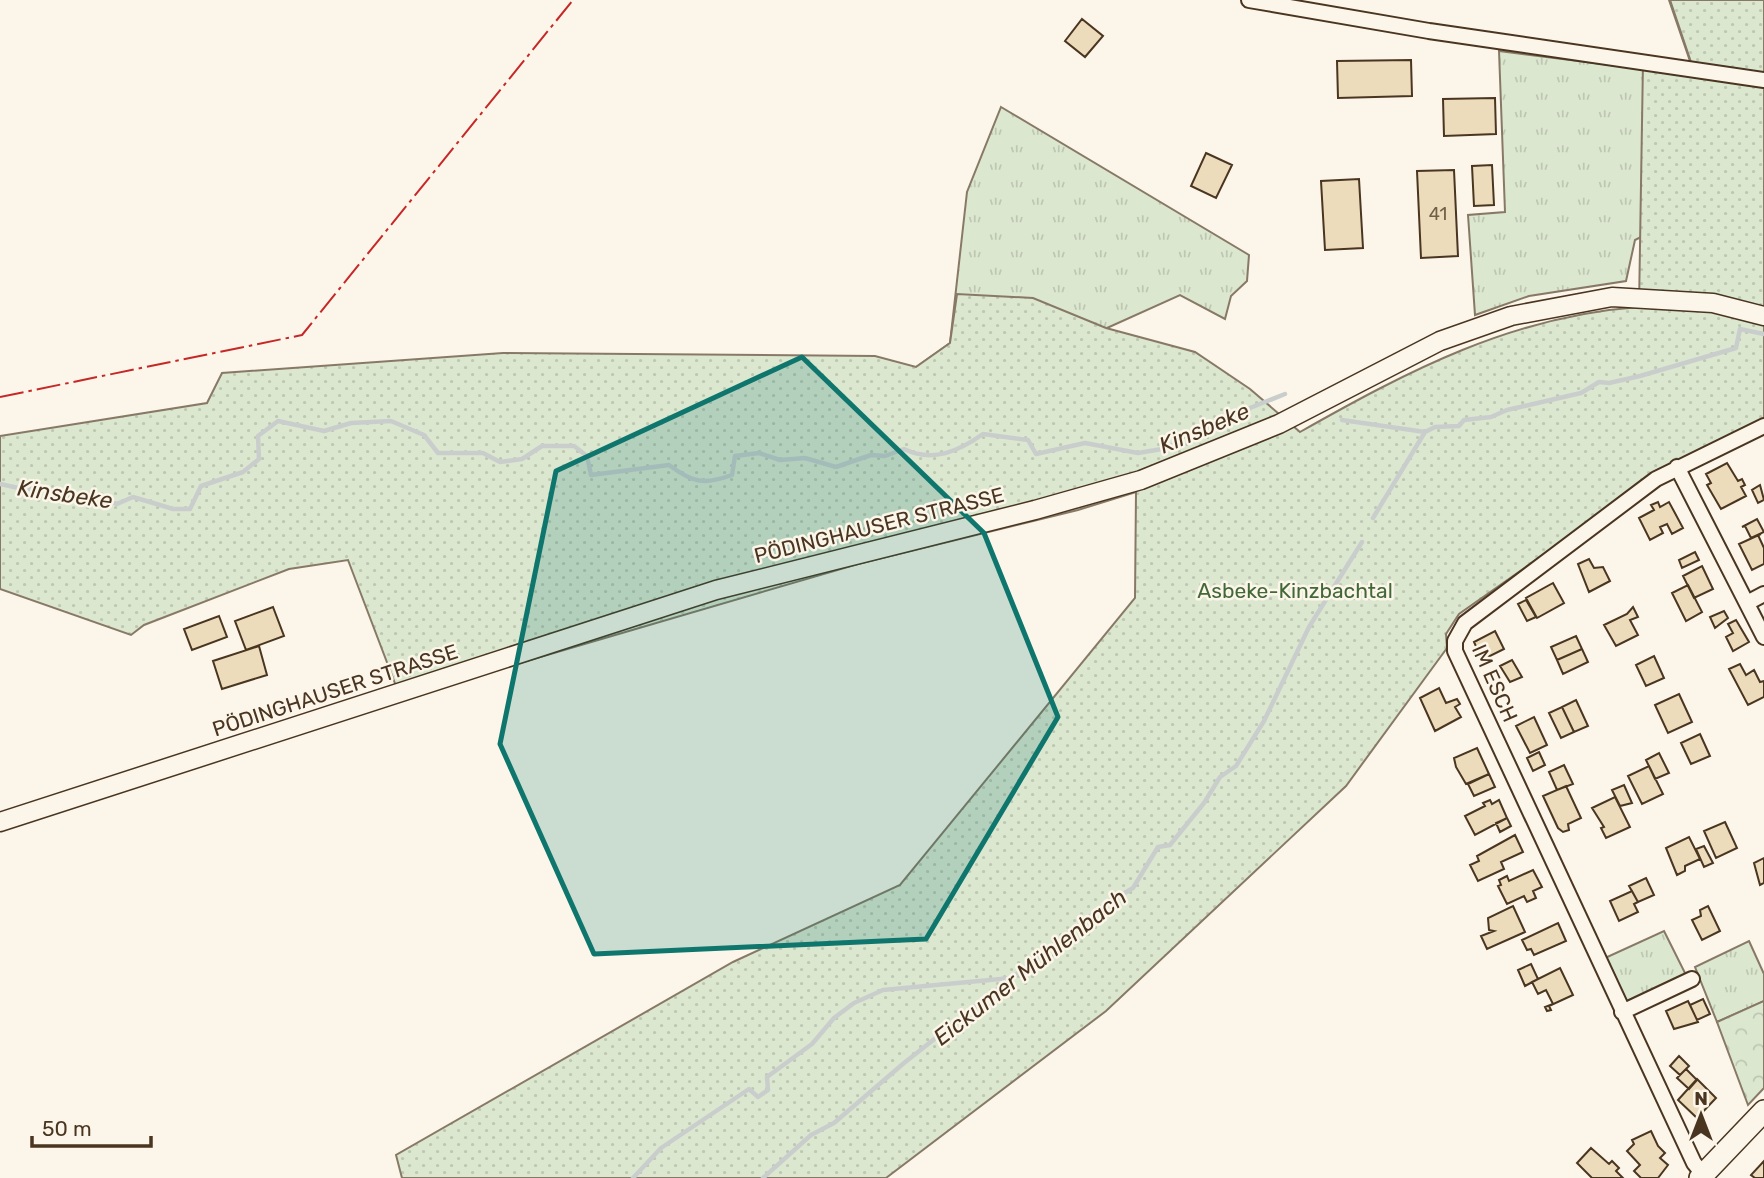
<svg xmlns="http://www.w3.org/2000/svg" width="1764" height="1178" font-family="Rubik,sans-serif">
<defs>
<pattern id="grass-tufts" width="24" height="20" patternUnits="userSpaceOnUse" patternTransform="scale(1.75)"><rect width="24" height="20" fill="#dce7d0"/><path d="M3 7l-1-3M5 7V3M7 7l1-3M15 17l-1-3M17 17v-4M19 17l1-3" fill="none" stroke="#bec7b2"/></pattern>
<pattern id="forest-crowns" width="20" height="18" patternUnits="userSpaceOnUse" patternTransform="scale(1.75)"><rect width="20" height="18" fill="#dce7d0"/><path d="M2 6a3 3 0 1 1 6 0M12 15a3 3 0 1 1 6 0" fill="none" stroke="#bec7b2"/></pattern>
<pattern id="park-dots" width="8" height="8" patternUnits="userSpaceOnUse" patternTransform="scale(1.75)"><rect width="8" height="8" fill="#dce7d0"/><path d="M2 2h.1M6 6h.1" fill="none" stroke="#bec7b2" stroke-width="1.8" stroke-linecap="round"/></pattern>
</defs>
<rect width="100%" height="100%" fill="#fbf6e9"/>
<!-- grass -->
<path fill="url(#grass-tufts)" stroke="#887966" stroke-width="2" d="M1669 0H1764V175L1635 240 1626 281 1529 296 1475 315 1468 215 1505 212 1499 51 1690 75 1692 67Z
M1001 107 1249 255 1247 281 1231 296 1225 319 1180 295 1107 328 916 367 950 343 967 192Z
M1664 931 1687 977 1627 1004 1605 958Z
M1749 941 1764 974V1001L1717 1022 1695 967Z"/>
<!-- forest -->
<path fill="url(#forest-crowns)" stroke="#887966" stroke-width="2" d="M1764 1001V1088L1748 1105 1717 1022Z"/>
<!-- park -->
<path fill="url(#park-dots)" stroke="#887966" stroke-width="2" d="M1670 0H1764V419L1671 465 1459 614 1446 634 1447 648 1346 786 1106 1011 886 1178H402L396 1155 733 962 900 885 1135 598 1136 492 1078 510 858 564 451 683 396 686 348 560 289 569 144 625 131 635 0 589V436L207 403 222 373 503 353 875 356 916 367 950 343 957 294 1033 298 1106 328 1195 352 1250 389 1300 432C1408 371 1512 316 1639 307L1643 62 1694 71Z"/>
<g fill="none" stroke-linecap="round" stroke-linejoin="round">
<!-- stream -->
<path stroke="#c9cecd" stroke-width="4.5" d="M1342 420 1425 432 1435 427 1459 426 1464 420 1491 417 1507 410 1581 393 1599 382 1609 383 1640 376 1736 348 1740 329 1764 334
M0 484 23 489 45 488 73 498 90 494 117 504 133 497 173 509H190L201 486 243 472 259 459 258 436 278 421 324 431 351 423 391 421 424 435 438 453H483L500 462 522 459 542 446H574L587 456 591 475 669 465C693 483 704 485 732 475L735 456 759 453 780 460 805 458 836 467 871 455 885 456 904 449C933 463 959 451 983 434L1028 440 1036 454 1085 443 1138 453 1168 448 1190 432 1285 394
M1373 518 1425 432
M633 1178 661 1148 749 1089 758 1097 768 1090 767 1077 812 1044 834 1018 854 1003 883 990 1011 978
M763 1178 811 1135 834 1123 904 1063 1103 906 1133 888 1158 847 1170 845 1204 803 1220 777 1236 766 1264 721 1309 627 1362 542"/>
</g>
<!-- building -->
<path fill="#ecdcbc" stroke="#4a3520" stroke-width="2" d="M1082 19 1103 36 1085 57 1065 41Z
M1411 60 1412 96 1338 98 1337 61Z
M1495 98 1496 134 1444 136 1443 99Z
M1206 153 1232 165 1216 198 1191 186Z
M1492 165 1494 205 1474 206 1472 166Z
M1454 170 1458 256 1421 258 1417 171Z
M1359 179 1363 248 1325 250 1321 181Z
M1727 463 1738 481 1742 479 1745 485 1741 487 1746 496 1721 509 1707 485 1711 483 1706 474Z
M1760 485 1764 500 1758 503 1752 490Z
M1658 502 1660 507 1669 502 1683 528 1672 534 1667 524 1660 527 1663 533 1650 540 1639 518 1654 510 1651 505Z
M1757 519 1764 532 1751 538 1745 526 1742 527Z
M1761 534 1758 535 1764 548V564L1752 570 1739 544Z
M1695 552 1699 560 1682 568 1679 560Z
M1589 559 1594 568 1603 567 1610 581 1589 592 1578 564Z
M1702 566 1713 589 1694 598 1683 576Z
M1553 583 1564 603 1537 618 1526 598Z
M1688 585 1702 612 1686 621 1672 593Z
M1526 600 1536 617 1527 621 1518 604Z
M273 607 284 636 246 650 235 621Z
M1633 607 1638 617 1630 620 1638 635 1616 646 1604 625 1627 614Z
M1724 611 1728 618 1715 628 1710 617Z
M219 616 227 637 192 650 184 629Z
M1736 620 1749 642 1733 651 1726 637 1733 633 1728 624Z
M1495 631 1504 649 1482 660 1474 642Z
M1576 636 1582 649 1557 660 1551 647Z
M259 646 267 675 222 689 213 661Z
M1582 649 1588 662 1563 674 1557 660Z
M1654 656 1664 678 1646 686 1636 665Z
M1512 660 1522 677 1510 682 1500 666Z
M1740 664 1746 675 1754 670 1760 682 1764 681V697L1748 705 1729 669Z
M1439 688 1446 703 1457 699 1460 704 1455 707 1461 717 1435 731 1420 698Z
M1679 694 1692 722 1668 733 1655 705Z
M1576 700 1588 726 1574 732 1562 707Z
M1562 707 1574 732 1561 738 1549 713Z
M1534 717 1547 745 1530 753 1516 726Z
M1700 734 1710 756 1691 764 1681 743Z
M1477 748 1489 774 1466 784 1456 767 1454 758Z
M1539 752 1545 765 1533 771 1527 758Z
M1659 753 1669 773 1655 779 1646 760Z
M1564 765 1573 784 1557 790 1549 772Z
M1649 766 1663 794 1642 804 1628 776Z
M1489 774 1495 787 1474 796 1468 784Z
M1624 785 1632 803 1620 806 1612 790Z
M1566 786 1581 818 1568 824 1569 830 1563 832 1558 828 1543 796Z
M1615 797 1630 827 1606 838 1601 828 1604 827 1592 808Z
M1490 800 1492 804 1499 800 1507 818 1475 835 1465 816 1485 806 1483 803Z
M1507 818 1511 826 1500 832 1496 823Z
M1725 822 1737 848 1716 858 1704 831Z
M1515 835 1523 852 1501 862 1504 869 1478 881 1470 865 1479 861 1477 856Z
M1689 837 1700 859 1685 866V871L1677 875 1666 848Z
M1704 846 1713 863 1704 867 1696 849Z
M1764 858V883L1760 885 1754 863Z
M1533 870 1542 887 1533 891 1536 898 1527 902 1524 896 1507 904 1498 886 1501 885 1499 880 1507 876 1509 881Z
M1646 878 1654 895 1638 902 1629 886Z
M1632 891 1638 902 1634 904 1638 912 1619 921 1610 901Z
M1513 906 1525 932 1487 949 1481 936 1494 931 1489 930 1488 918Z
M1708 906 1720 931 1702 940 1692 920 1701 916 1700 910Z
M1558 923 1566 941 1534 955 1531 949 1527 950 1522 940Z
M1531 964 1538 979 1525 986 1518 970Z
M1560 968 1573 995 1549 1006 1551 1010 1547 1011 1545 1007 1553 1004 1546 990 1538 994 1532 982Z
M1703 999 1710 1014 1697 1020 1690 1005Z
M1688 1001 1698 1022 1674 1029 1666 1011Z
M1679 1056 1689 1066 1680 1075 1670 1066Z
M1686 1069 1697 1080 1689 1089 1677 1078Z
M1697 1079 1716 1098 1697 1118 1678 1100Z
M1651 1131 1658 1146 1665 1153 1660 1158 1668 1165 1658 1178H1641L1634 1171 1640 1165 1627 1151 1634 1144 1632 1140Z
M1591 1148 1609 1164 1612 1161 1619 1168 1616 1171 1623 1178H1592L1577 1163Z
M1764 1161V1178H1755L1751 1175Z"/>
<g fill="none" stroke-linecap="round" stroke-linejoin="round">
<!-- minor casing -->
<g stroke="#4a3520" stroke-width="18">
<path id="minor" d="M1249 0 1429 31 1764 80
M1677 467 1764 637
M1747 603 1764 594
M1622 1012 1692 979
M1703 1174 1694 1163 1455 651V641L1465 623 1656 479 1764 426"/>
</g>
<!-- tertiary casing -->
<g stroke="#4a3520" stroke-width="21">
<path id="tertiary" d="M0 822 716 590 1035 510 1141 480 1279 424 1440 341 1511 316 1612 297 1713 303 1764 316"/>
</g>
<!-- secondary casing -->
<g stroke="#4a3520" stroke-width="24">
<path id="secondary" d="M1700 1178 1764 1111"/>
</g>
<!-- minor -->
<use href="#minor" stroke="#fbf6e9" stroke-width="14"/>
<!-- tertiary -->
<use href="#tertiary" stroke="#fbf6e9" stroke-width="18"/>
<!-- secondary -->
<use href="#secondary" stroke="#fbf6e9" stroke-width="21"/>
<!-- power -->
<path stroke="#c62828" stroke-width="2" stroke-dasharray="24 5 3.5 5" stroke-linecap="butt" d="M0 397 302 335 573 0"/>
</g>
<!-- marked area -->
<path fill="#0f766e" fill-opacity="0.2" stroke="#0f766e" stroke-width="5" stroke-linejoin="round" d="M802 357 984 533 1058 717 926 939 594 954 500 744 556 471Z"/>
<g text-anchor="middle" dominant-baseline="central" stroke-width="5" stroke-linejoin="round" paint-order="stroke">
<!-- number labels -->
<g font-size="18" fill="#725f47">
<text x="1438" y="214">41</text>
</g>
<!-- street labels -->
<g font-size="21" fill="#4a3520" stroke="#fbf6e9">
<text transform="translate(879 525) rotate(-14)">PÖDINGHAUSER STRASSE</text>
<text transform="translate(1495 683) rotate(66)">IM ESCH</text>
<text transform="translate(335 690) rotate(-18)">PÖDINGHAUSER STRASSE</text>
</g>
<!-- park labels -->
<g font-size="21" fill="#436837" stroke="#fbf6e9">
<text x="1295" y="590">Asbeke-Kinzbachtal</text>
</g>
<!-- water labels -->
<g font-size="23" font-style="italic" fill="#4a3520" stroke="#fbf6e9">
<text transform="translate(1204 428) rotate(-23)">Kinsbeke</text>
<text transform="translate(65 494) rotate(8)">Kinsbeke</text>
<text transform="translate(1030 967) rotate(-38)">Eickumer Mühlenbach</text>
</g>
</g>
<!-- north arrow -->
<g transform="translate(1701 1115)" stroke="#fbf6e9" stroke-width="5" paint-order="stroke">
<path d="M0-5L12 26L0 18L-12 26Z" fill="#4a3520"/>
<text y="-10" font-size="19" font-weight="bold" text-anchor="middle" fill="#4a3520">N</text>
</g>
<!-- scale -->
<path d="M32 1136v10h119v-10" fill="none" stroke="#4a3520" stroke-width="3.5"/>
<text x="42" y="1136" font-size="21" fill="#4a3520" stroke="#fbf6e9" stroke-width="5" paint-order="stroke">50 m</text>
</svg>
